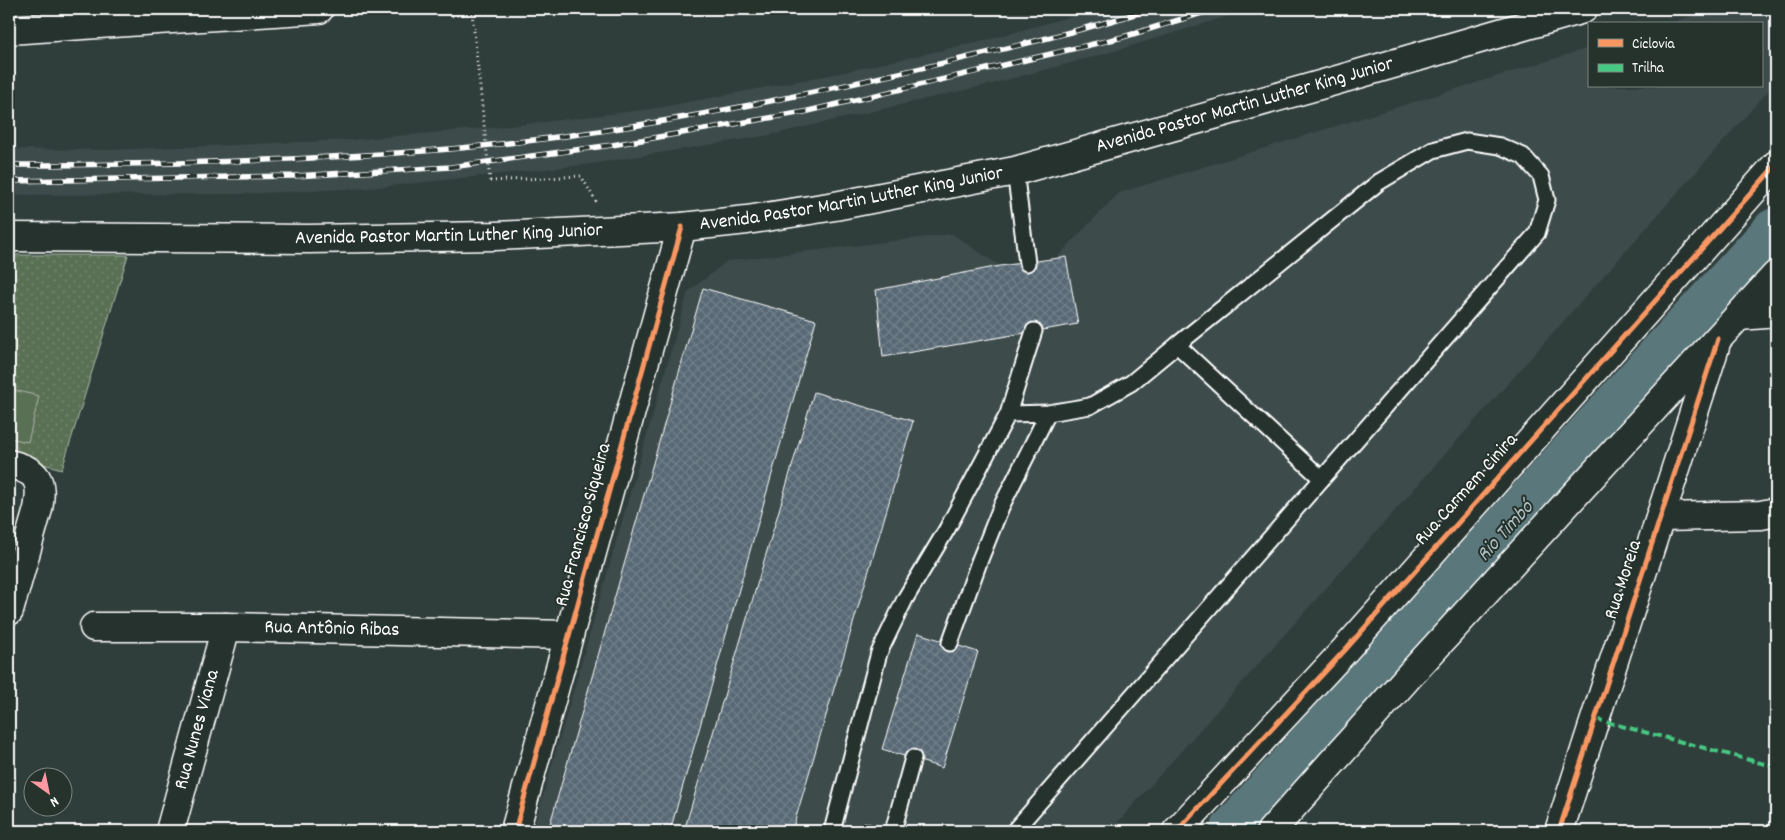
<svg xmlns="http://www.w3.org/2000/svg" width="1785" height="840" font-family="Dekko,sans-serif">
<defs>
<pattern id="park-dots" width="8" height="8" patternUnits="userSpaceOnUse" patternTransform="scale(1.25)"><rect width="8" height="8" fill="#5a7054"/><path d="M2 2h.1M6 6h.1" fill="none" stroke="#73856e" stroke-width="1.8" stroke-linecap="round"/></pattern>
<pattern id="building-cross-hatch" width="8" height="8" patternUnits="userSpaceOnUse" patternTransform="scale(1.25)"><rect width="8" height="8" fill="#586975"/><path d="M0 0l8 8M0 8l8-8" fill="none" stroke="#71808a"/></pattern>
</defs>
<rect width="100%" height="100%" fill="#303e3b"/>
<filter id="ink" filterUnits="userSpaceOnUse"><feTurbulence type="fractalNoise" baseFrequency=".02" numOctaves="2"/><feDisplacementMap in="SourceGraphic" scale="10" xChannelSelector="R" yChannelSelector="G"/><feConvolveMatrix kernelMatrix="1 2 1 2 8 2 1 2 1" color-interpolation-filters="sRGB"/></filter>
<g filter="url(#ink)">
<!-- built -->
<path fill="#3c4b4c" d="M1098 9H1251L1115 51 995 83 770 135 584 165 370 188 236 194 9 195V149L110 150 351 140 510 126 652 109 840 73 987 40Z
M1714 9H1776V82L1110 831H533L688 292 727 261 952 234 1000 266 1054 260 1119 193 1589 48V86H1761V24H1666Z"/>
<!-- park -->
<path fill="url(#park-dots)" stroke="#acb8aa" d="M9 255H128L62 469 9 455Z"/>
<!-- pitch -->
<path fill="#5a7054" stroke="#acb8aa" d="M9 389 39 396 28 442 9 438Z"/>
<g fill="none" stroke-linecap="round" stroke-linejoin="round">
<!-- river -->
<path stroke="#5a777c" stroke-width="50" d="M1235 831 1662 357 1776 233"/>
</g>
<!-- building -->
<path fill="url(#building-cross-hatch)" stroke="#fff" d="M1066 257 1078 324 883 357 876 290 1000 266Z
M703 288 816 320 670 831H548Z
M814 392 913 421 792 831H684Z
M918 633 978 652 942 768 882 749Z
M864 822 894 831H861Z"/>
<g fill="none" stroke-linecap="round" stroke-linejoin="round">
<!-- lane casing -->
<g stroke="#fff" stroke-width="19">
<path id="lane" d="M1015 171 1027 263
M1008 414 1048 413 1090 406 1131 383 1177 345 1322 479
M950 643 979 562 1001 507 1048 413
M832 831 879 653 905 599 947 529 1008 414 1034 331
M893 831 913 758
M1014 831 1537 233 1547 200 1541 176 1523 156 1500 146 1467 141 1433 150 1379 182 1177 345"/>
</g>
<!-- street casing -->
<g stroke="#fff" stroke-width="31">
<g id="street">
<path d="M1739 316 1765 314 1776 311"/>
<path d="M9 464C38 471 43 480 38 509L9 611"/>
<path d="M1660 517 1761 515 1776 512"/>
<path id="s1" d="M94 627H226L569 635"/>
<path id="s2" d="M170 831 226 627"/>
<path d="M515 831 682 227"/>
<path d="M1177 831 1345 650 1776 165"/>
<path d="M1271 831 1408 677 1776 275"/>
<path d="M1559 831 1715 347"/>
</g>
</g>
<!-- primary casing -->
<g stroke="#fff" stroke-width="31">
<g id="primary">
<path d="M9 30 319 9"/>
<path id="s3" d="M9 237 308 239 495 236 682 227 747 220 835 206 1015 171 1334 81 1583 9"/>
</g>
</g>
<!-- path -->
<path stroke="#fff" stroke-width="3" stroke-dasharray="1 4" stroke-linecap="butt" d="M445 9 451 16 472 13H494L497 9
M472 13 474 31
M490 181 581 176 597 203"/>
<!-- lane -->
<use href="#lane" stroke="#26332d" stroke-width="15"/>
<!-- street -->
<use href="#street" stroke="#26332d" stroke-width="28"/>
<!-- primary -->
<use href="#primary" stroke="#26332d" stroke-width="28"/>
<!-- rail casing -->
<g stroke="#fff" stroke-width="5.5">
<path id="rail" d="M9 165C156 165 304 161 450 149 597 136 743 109 886 76 975 56 1064 36 1151 9
M9 181 294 176 451 167 612 145 804 112 1123 37 1215 9"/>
</g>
<!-- rail -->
<use href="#rail" stroke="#26332d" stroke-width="4" stroke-dasharray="11" stroke-linecap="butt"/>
<!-- path-bridge -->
<path stroke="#fff" stroke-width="3" stroke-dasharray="1 4" stroke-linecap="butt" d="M474 31 490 181"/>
<!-- quiet -->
<path stroke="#46c982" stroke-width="4" stroke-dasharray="8 4" stroke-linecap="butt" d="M1595 719 1776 767"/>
<!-- cycleway casing -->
<g stroke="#26332d" stroke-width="8">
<path id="cycleway" d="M515 831 682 227
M1177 831 1345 650 1776 165
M1559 831 1718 339"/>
</g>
<!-- cycleway -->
<use href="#cycleway" stroke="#f99763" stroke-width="5"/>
</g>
</g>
<g text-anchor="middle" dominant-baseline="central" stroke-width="4" stroke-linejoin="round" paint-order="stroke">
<!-- street labels -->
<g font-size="20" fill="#fff" stroke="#26332d">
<text stroke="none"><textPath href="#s3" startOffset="1250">Avenida Pastor Martin Luther King Junior</textPath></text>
<text stroke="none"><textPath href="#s3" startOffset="845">Avenida Pastor Martin Luther King Junior</textPath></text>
<text stroke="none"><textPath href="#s3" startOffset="440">Avenida Pastor Martin Luther King Junior</textPath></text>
<text transform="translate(1467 490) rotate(-48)">Rua Carmem Cinira</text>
<text transform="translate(584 525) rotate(-75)">Rua Francisco Siqueira</text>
<text transform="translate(1624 580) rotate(-72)">Rua Moreia</text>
<text stroke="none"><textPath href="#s1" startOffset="238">Rua Antônio Ribas</textPath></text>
<text stroke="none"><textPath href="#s2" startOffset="105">Rua Nunes Viana</textPath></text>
</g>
<!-- water labels -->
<g font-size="21" font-style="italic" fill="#acbbbe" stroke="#26332d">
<text transform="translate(1506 532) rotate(-48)">Rio Timbó</text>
</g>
</g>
<!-- margin -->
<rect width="1785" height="840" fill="none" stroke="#26332d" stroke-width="30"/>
<rect x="15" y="15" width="1755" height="810" fill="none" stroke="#fff" stroke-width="2" filter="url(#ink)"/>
<!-- legend -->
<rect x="1588" y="22" width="175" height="65" fill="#26332d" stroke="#7d8581"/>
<rect x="1598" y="39" width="25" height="8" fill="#f99763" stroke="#7d8581"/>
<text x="1632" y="48" font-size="15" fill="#ffffff">Ciclovia</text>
<rect x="1598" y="64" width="25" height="8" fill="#46c982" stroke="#7d8581"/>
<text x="1632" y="72" font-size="15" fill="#ffffff">Trilha</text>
<!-- north arrow -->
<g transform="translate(48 792) rotate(147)"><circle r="24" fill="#26332d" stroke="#7d8581"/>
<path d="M0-4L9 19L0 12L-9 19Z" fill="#ff9aa2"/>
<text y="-8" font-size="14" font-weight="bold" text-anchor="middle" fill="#ffffff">N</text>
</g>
</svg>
